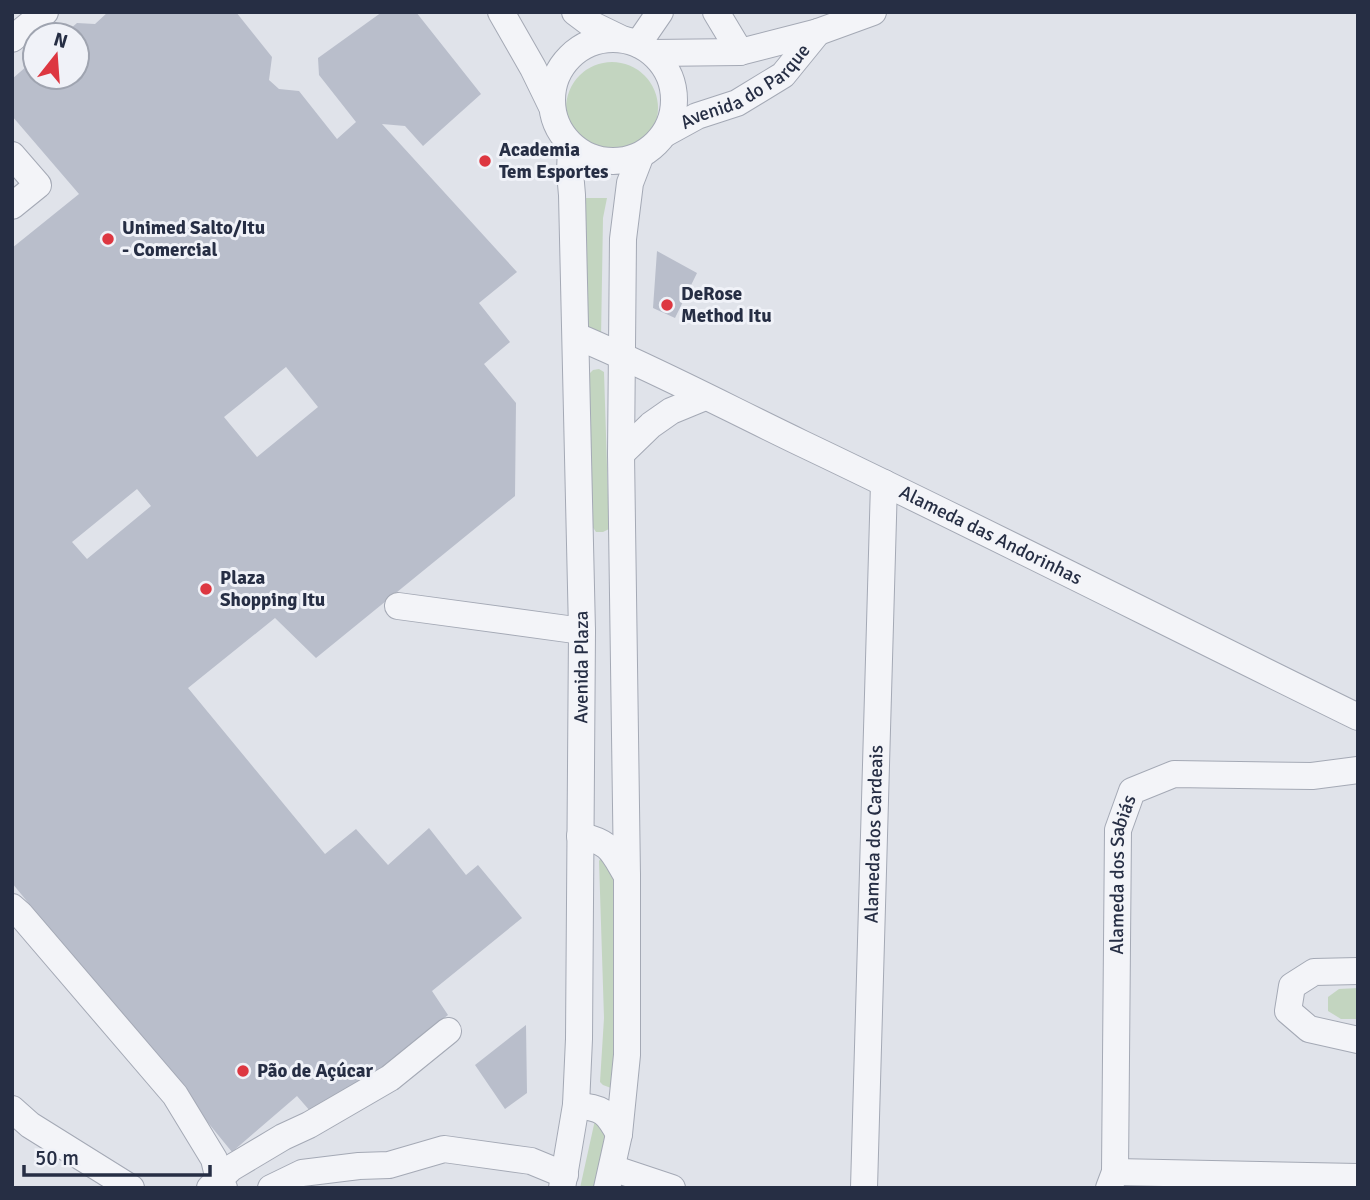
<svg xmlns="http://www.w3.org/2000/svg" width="1370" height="1200" font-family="Signika,sans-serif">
<rect width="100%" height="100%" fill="#e0e3ea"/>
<!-- green -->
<path fill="#c3d5c0" d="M566 108a46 46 0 1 1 92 0a46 46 0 1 1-92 0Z
M581 198H607L603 218 601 339 586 330Z
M599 369 604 372 609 529 603 532H596L592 526 589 374 593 370Z
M603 854 614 864 618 1018 611 1088 603 1085 600 1082 604 1018 599 861Z
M1358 988V1019H1341L1328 1011V997L1339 989Z
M595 1120 607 1125 594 1188H580Z"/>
<!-- building -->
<path fill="#b9becb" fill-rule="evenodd" d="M108 12H236L272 57 269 80 279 89 299 91 337 139 356 122 319 75 318 58 382 12H416L481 94 423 146 405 126 382 124 517 272 479 303 510 342 484 364 516 403 515 496 316 658 275 618 188 688 325 854 356 829 388 865 429 828 466 875 478 865 522 918 432 991 448 1015 317 1119 297 1096 232 1152 12 883V248L79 194 12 116V79L35 59V77H77V35H63L77 23 95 24ZM286 367 318 407 257 457 224 417ZM137 489 151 506 87 559 72 542Z
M657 251 697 273 675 318 653 308Z
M526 1025 527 1093 505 1109 475 1065Z"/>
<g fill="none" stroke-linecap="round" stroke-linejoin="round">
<!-- minor casing -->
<g stroke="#a4a9b5" stroke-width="28">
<g id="minor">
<path d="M501 12 533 68 551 105"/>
<path d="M575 12 591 24 622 39"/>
<path d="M716 12 740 52"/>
<circle cx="613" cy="100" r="61"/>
<path d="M12 39 45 12"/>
<path d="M638 44 660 12"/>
<path d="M653 53 740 52 818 32 873 12"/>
<path id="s1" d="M666 133 697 116 737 103 783 75 818 32"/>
<path d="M12 155 38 185 12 206"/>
<path id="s2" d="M576 336C653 368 726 407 801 443 988 532 1172 626 1358 717"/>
<path d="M621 454 651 425 671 411 705 397"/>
<path d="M398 606 582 631"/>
<path d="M580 836C611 842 612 851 627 876"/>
<path d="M12 907 20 914 175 1095 214 1159 219 1180 224 1188"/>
<path d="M1358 971 1314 972 1292 986 1288 1011 1309 1029 1358 1040"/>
<path d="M576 1105C603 1109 606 1110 619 1134"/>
<path d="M12 1109 30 1125 131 1188"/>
<path d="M612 1168 672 1188"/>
<path d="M1115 1172 1358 1177"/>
<path d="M210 1188 231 1168 283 1137 309 1125 390 1078 448 1031"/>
<path d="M271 1188 302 1173 359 1166 389 1165 444 1149 531 1161 565 1175"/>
<path id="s3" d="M562 1188 576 1105 579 1039 582 631 572 195 570 172 571 146"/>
<path d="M607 1188 619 1134 627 1055V876L621 454 623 239 630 183 640 157"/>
<path id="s4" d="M864 1188 884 483"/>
<path id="s5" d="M1109 1188 1115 1172 1118 830 1132 791 1174 774 1312 776 1358 770"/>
</g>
</g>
<!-- minor -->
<use href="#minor" stroke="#f3f4f8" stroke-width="26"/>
</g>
<!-- markers -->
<g fill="#dd3741" stroke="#f0f2f8" stroke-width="2.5">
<circle cx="485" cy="161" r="7"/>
<circle cx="108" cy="239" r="7"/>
<circle cx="667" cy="305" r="7"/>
<circle cx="206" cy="589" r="7"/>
<circle cx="243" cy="1071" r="7"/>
</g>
<g text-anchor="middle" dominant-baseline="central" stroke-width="6" stroke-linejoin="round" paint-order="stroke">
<!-- street labels -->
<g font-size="19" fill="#262e44" stroke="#f0f2f8">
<text stroke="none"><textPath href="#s1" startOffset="93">Avenida do Parque</textPath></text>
<text stroke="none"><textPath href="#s2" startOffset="460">Alameda das Andorinhas</textPath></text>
<text stroke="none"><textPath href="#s3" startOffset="522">Avenida Plaza</textPath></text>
<text stroke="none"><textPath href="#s4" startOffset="354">Alameda dos Cardeais</textPath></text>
<text stroke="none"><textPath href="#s5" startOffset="315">Alameda dos Sabiás</textPath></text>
</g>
<!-- poi labels -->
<g font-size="19" font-weight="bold" fill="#262e44" stroke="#f0f2f8" text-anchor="start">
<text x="499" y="150">Academia<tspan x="499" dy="22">Tem Esportes</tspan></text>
<text x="122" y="228">Unimed Salto/Itu<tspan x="122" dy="22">- Comercial</tspan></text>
<text x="681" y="294">DeRose<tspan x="681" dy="22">Method Itu</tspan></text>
<text x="220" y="578">Plaza<tspan x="220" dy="22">Shopping Itu</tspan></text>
<text x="257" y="1071">Pão de Açúcar</text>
</g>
</g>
<!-- border -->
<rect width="1370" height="1200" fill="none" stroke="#262e44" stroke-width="28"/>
<!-- north arrow -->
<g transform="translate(56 56) rotate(17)"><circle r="33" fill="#f0f2f8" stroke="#9fa4b0" stroke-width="2"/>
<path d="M0-5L12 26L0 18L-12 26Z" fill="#dd3741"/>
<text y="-10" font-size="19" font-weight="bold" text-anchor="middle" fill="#262e44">N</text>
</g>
<!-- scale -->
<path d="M24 1165v10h186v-10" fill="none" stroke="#262e44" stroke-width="3.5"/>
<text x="35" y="1165" font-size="21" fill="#262e44" stroke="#f0f2f8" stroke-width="5" paint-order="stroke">50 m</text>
</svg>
